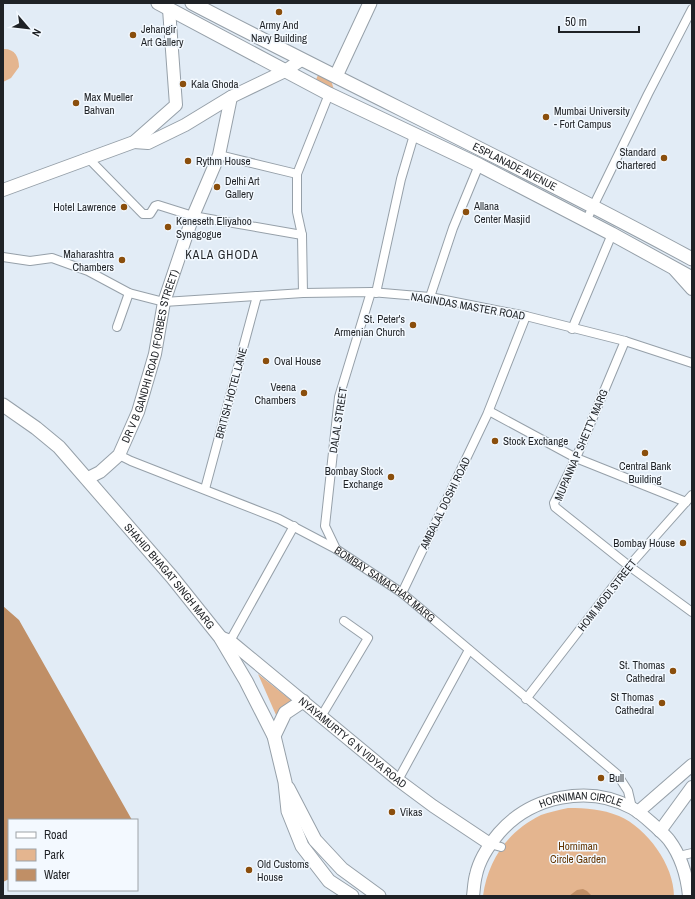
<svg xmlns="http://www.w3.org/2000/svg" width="695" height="899" font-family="'Archivo Narrow',sans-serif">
<rect width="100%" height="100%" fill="#e2ecf6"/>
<!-- green -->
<path fill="#e4b58f" d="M4 49C15 49 19 57 19 67L11 78 3 82Z
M318 75 330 77 335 93 315 82Z
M258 674 292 701 276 715Z
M568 808C586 808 602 809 619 816 647 828 674 865 674 896H483C488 860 508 831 541 815 549 812 559 810 568 808Z"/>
<!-- water -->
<path fill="#c08f66" d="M3 606 19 620 132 820H9V879L3 882Z
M583 889 587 891 592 896H569L577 890Z"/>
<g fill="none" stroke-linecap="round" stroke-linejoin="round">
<!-- street casing -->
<g stroke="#96a0a9" stroke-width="10">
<g id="street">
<path d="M219 155 297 174"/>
<path d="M85 158 92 162 143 214H150L155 206 158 205 193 216 302 235"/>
<path d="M586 221 648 94 692 9"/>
<path d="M3 257 30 261 52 258 88 271 129 293 164 302 303 293 371 292 430 297 526 316 625 341 692 363"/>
<path d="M303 293 302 235 297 212V174L329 94"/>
<path d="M376 293 401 179 414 135"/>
<path d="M430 297 453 228 479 165"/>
<path d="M117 327 129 293"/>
<path d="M572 329 612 234"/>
<path d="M625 341 576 458 554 503 555 507 629 566 692 612"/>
<path d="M489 411 576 458 686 502"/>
<path id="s1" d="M119 455 131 461 279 519 336 549 402 593 617 774 628 791 632 808"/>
<path d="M205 489 257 296"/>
<path d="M336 549 325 526 339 397 371 292"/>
<path d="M402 593 487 415 526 316"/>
<path d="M230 641 294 526"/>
<path d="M526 699 629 566 692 495"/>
<path d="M322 715 368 638 344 621"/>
<path d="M398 780 469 650"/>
<path d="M490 844 501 847"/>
<path d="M679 856 692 853"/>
</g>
</g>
<!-- secondary casing -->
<g stroke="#96a0a9" stroke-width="14">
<g id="secondary">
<path d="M134 142 148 143 185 125 231 97 285 71 301 60"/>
<path d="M3 190 134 142 176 105 169 9"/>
<path d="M675 270 692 289"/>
<path id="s2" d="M88 478 100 472 119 455 138 412 155 354 164 302 193 216 219 155 231 97"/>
<path id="s3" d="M220 637 230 641 398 780 433 806 490 844"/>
<path d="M638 812 692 765"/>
<path d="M660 831 692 787"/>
<path id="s4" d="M473 896C474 889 474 882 476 875 479 860 489 845 499 833 531 796 589 784 632 808 641 813 648 820 656 827 660 831 665 835 669 840 681 856 687 876 689 896"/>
</g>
</g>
<!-- primary casing -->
<g stroke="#96a0a9" stroke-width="15">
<g id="primary">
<path d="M158 3 329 94 479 165 612 234 692 278"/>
<path id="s5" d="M192 3C358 90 527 169 692 259"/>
<path d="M336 76 370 3"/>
<path id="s6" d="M3 405 36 428 59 447 172 577 220 637 246 681 274 736 285 782 288 811 302 846 329 881 352 896"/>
<path d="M274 736 285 713 303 701"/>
<path d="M288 788 315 840 342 869 379 896"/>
</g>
</g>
<!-- street -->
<use href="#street" stroke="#fff" stroke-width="8"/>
<!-- secondary -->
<use href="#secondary" stroke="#fff" stroke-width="12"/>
<!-- primary -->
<use href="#primary" stroke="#fff" stroke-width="13"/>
</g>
<!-- markers -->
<g fill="#8a4e0c" stroke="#f3f9ff" stroke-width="1.5">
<circle cx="279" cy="12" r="4"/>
<circle cx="133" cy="35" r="4"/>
<circle cx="183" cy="84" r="4"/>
<circle cx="76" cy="103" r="4"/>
<circle cx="546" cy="117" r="4"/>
<circle cx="664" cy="158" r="4"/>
<circle cx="188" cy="161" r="4"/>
<circle cx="217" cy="187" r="4"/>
<circle cx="124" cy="207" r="4"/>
<circle cx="466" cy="212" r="4"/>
<circle cx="168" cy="227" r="4"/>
<circle cx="122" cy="260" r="4"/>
<circle cx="413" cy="325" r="4"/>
<circle cx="266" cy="361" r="4"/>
<circle cx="304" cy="393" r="4"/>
<circle cx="495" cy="441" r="4"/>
<circle cx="645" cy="453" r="4"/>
<circle cx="391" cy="477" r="4"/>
<circle cx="683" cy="543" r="4"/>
<circle cx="673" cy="671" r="4"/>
<circle cx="662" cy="703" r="4"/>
<circle cx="601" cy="778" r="4"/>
<circle cx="392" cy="812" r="4"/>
<circle cx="249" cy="870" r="4"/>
</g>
<g text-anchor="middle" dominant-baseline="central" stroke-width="3" stroke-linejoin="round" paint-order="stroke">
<!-- poi labels -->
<g font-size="11" fill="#1f2226" stroke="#f3f9ff" text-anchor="start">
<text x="279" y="25" text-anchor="middle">Army And<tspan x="279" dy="13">Navy Building</tspan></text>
<text x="141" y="29">Jehangir<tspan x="141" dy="13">Art Gallery</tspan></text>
<text x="191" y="84">Kala Ghoda</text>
<text x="84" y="97">Max Mueller<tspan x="84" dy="13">Bahvan</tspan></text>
<text x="554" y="111">Mumbai University<tspan x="554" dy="13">- Fort Campus</tspan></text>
<text x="656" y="152" text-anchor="end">Standard<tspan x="656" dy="13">Chartered</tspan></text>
<text x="196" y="161">Rythm House</text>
<text x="225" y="181">Delhi Art<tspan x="225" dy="13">Gallery</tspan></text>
<text x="474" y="206">Allana<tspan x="474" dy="13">Center Masjid</tspan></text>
<text x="116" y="207" text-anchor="end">Hotel Lawrence</text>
<text x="176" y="221">Keneseth Eliyahoo<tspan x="176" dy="13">Synagogue</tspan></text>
<text x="114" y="254" text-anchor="end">Maharashtra<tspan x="114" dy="13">Chambers</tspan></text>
<text x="405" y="319" text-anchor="end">St. Peter's<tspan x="405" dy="13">Armenian Church</tspan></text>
<text x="274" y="361">Oval House</text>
<text x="296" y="387" text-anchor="end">Veena<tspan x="296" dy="13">Chambers</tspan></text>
<text x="503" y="441">Stock Exchange</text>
<text x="645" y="466" text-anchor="middle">Central Bank<tspan x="645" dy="13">Building</tspan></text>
<text x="383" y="471" text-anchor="end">Bombay Stock<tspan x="383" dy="13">Exchange</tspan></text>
<text x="675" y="543" text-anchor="end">Bombay House</text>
<text x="665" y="665" text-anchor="end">St. Thomas<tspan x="665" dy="13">Cathedral</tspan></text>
<text x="654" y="697" text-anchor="end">St Thomas<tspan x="654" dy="13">Cathedral</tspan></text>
<text x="609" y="778">Bull</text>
<text x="400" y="812">Vikas</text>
<text x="257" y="864">Old Customs<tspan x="257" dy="13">House</tspan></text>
</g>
<!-- street labels -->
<g font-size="11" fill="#1f2226" stroke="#f3f9ff">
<text stroke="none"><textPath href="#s5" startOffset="362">ESPLANADE AVENUE</textPath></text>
<text transform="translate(468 306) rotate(10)">NAGINDAS MASTER ROAD</text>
<text stroke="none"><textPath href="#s2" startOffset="143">DR V B GANDHI ROAD (FORBES STREET)</textPath></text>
<text transform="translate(231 393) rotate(-75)">BRITISH HOTEL LANE</text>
<text transform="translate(338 420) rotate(-81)">DALAL STREET</text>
<text transform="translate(581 445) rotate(-67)">MUPANNA P SHETTY MARG</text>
<text transform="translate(445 503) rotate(-64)">AMBALAL DOSHI ROAD</text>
<text stroke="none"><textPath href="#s6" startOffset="240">SHAHID BHAGAT SINGH MARG</textPath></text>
<text stroke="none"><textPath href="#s1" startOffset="297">BOMBAY SAMACHAR MARG</textPath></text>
<text transform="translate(607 595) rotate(-52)">HOMI MODI STREET</text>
<text stroke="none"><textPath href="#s3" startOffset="170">NYAYAMURTY G N VIDYA ROAD</textPath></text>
<text stroke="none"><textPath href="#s4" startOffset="162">HORNIMAN CIRCLE</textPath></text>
</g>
<!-- park labels -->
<g font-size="11" fill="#633400" stroke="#f3f9ff">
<text x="578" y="846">Horniman<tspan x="578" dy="13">Circle Garden</tspan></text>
</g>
<!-- neighbourhood labels -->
<g font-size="12" letter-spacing="1" fill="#1f2226" stroke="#f3f9ff">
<text x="222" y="255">KALA GHODA</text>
</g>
</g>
<!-- border -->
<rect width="695" height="899" fill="none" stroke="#1f2226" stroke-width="8"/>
<!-- legend -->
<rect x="8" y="819" width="130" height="72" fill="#f3f9ff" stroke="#9ea3a8"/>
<rect x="16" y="832" width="20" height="6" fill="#ffffff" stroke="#9ea3a8"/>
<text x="44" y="839" font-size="12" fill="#1f2226">Road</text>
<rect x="16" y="849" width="20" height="12" fill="#e4b58f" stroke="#9ea3a8"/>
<text x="44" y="859" font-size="12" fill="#1f2226">Park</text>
<rect x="16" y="869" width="20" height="12" fill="#c08f66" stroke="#9ea3a8"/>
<text x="44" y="879" font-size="12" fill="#1f2226">Water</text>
<!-- north arrow -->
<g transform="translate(28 28) rotate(118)" stroke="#f3f9ff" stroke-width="3" paint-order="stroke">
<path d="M0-3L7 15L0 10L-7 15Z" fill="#1f2226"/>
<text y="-6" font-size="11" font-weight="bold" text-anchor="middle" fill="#1f2226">N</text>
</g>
<!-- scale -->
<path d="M559 26v6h80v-6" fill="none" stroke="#1f2226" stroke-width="2"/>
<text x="565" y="26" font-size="12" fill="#1f2226" stroke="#f3f9ff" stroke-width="3" paint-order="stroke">50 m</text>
</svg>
